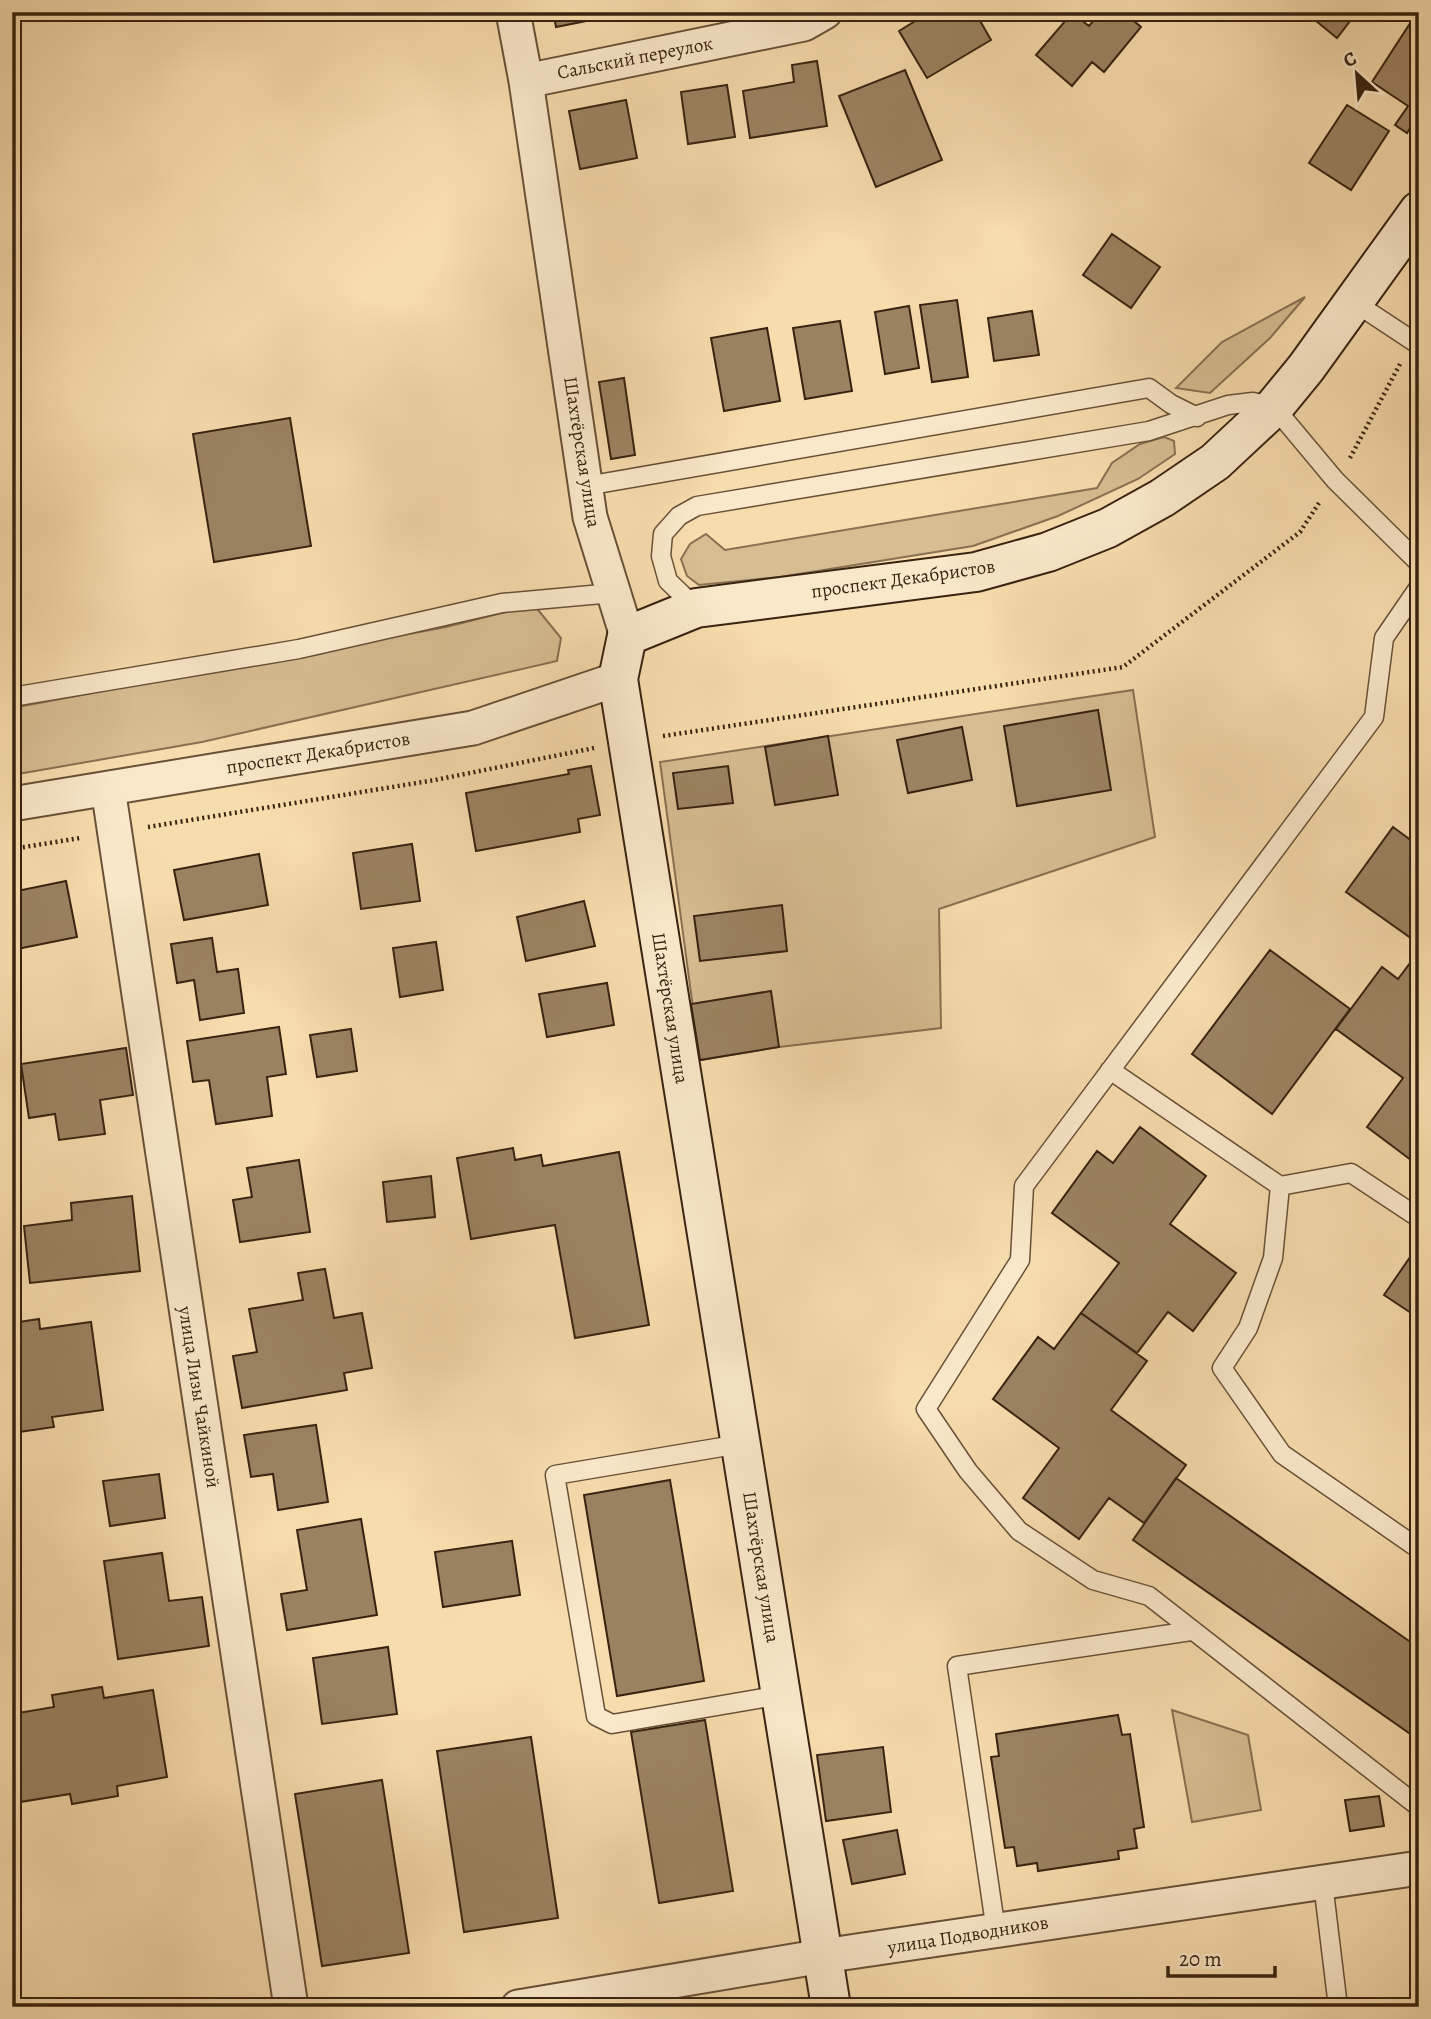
<svg xmlns="http://www.w3.org/2000/svg" width="1431" height="2019" font-family="Alegreya,serif">
<rect width="100%" height="100%" fill="#f7dcad"/>
<filter id="stains"><feTurbulence type="fractalNoise" baseFrequency=".00286" numOctaves="4"/><feColorMatrix values="0 0 0 0 .2 0 0 0 0 .09 0 0 0 0 .02 0 0 0 .5 -.17"/></filter>
<radialGradient id="worn" r=".72"><stop offset=".6" stop-color="#630" stop-opacity="0"/><stop offset="1" stop-color="#630" stop-opacity=".3"/></radialGradient>
<!-- green -->
<path fill="#d7bd92" stroke="#887052" stroke-width="2" d="M1305 297 1270 338 1210 393 1176 388 1222 342Z
M1164 437 1174 441 1175 454 1138 479 1058 516 973 546 780 577 699 585 687 576 681 559 690 544 706 534 725 550 1097 488 1112 463 1140 444Z
M534 605 561 638 557 661 202 742 12 775V708L446 627Z
M1133 690 1155 837 939 909 941 1028 779 1047 700 1060 660 762Z
M1172 1710 1248 1735 1261 1810 1192 1822Z"/>
<!-- building -->
<path fill="#9b8362" stroke="#382311" stroke-width="2" d="M553 12H617V15L556 27Z
M930 12H975L991 40 927 78 899 31Z
M1101 12H1123L1141 27 1104 72 1092 62 1072 86 1036 55 1072 13 1089 26Z
M1305 12H1357L1337 38Z
M1409 25 1419 32V114L1407 133 1395 125 1408 106 1372 82Z
M817 61 827 126 750 138 743 91 794 82 792 65Z
M905 70 942 160 876 187 839 96Z
M727 85 735 137 688 144 681 92Z
M626 100 637 158 580 169 569 111Z
M1347 105 1389 131 1351 190 1309 163Z
M1112 234 1160 267 1131 308 1083 275Z
M957 300 968 377 932 382 920 305Z
M909 306 919 368 885 374 875 312Z
M1032 311 1039 355 994 361 988 318Z
M840 321 852 391 805 399 793 328Z
M767 328 780 401 724 411 711 338Z
M624 378 635 455 611 459 599 382Z
M290 418 311 546 214 562 193 434Z
M1098 710 1111 790 1017 806 1004 726Z
M962 727 972 780 908 793 897 740Z
M828 736 838 795 775 805 765 747Z
M591 766 600 815 578 819 580 832 476 851 466 793 569 774 568 770Z
M728 766 733 803 678 809 673 773Z
M1393 827 1412 841 1419 831V935L1415 941 1346 892Z
M412 844 420 901 361 909 353 853Z
M259 854 268 905 184 920 174 870Z
M66 881 77 937 12 950V892Z
M584 901 595 946 526 961 517 917Z
M782 905 787 951 700 961 694 916Z
M212 938 217 972 238 969 244 1013 200 1020 194 980 177 983 171 944Z
M436 942 443 990 400 997 393 948Z
M1270 950 1350 1009 1272 1114 1192 1054Z
M1419 951V1166L1367 1127 1403 1078 1336 1029 1382 967 1398 979Z
M607 983 614 1025 547 1037 539 994Z
M771 991 779 1047 700 1060 691 1004Z
M279 1027 286 1074 267 1077 272 1116 216 1124 209 1080 193 1082 187 1041Z
M351 1029 357 1071 317 1077 310 1035Z
M126 1048 133 1095 100 1100 105 1134 59 1140 55 1114 29 1118 21 1064Z
M1140 1127 1206 1176 1170 1224 1236 1273 1193 1331 1168 1312 1137 1353 1081 1313 1119 1263 1052 1213 1097 1151 1113 1163Z
M513 1148 515 1160 541 1155 543 1166 619 1152 649 1325 575 1338 555 1225 471 1239 457 1158Z
M299 1160 310 1232 240 1242 233 1200 252 1197 247 1168Z
M431 1176 435 1217 387 1222 383 1182Z
M132 1196 140 1271 30 1283 24 1226 72 1220 71 1203Z
M1417 1247 1419 1249V1302L1411 1313 1384 1295Z
M325 1269 334 1318 362 1313 372 1368 344 1373 347 1390 242 1408 233 1356 257 1352 249 1309 303 1300 298 1273Z
M1081 1313 1147 1361 1111 1410 1186 1465 1144 1523 1109 1498 1079 1539 1023 1498 1059 1448 993 1399 1038 1337 1054 1349Z
M39 1319 40 1329 91 1322 103 1410 52 1417 54 1427 12 1433V1323Z
M316 1425 328 1502 278 1510 273 1474 251 1477 244 1435Z
M159 1474 165 1518 110 1526 103 1481Z
M1176 1478 1419 1648V1740L1133 1540Z
M670 1480 704 1681 617 1696 584 1495Z
M361 1519 377 1615 287 1630 281 1594 307 1590 297 1530Z
M512 1541 520 1595 443 1607 435 1552Z
M162 1553 169 1601 202 1597 209 1646 118 1659 104 1561Z
M388 1647 397 1714 322 1724 313 1658Z
M102 1687 104 1698 153 1690 167 1777 117 1786 118 1796 72 1804 70 1794 20 1802 12 1755V1714L54 1707 52 1695Z
M1118 1715 1122 1735 1130 1734 1144 1827 1134 1829 1137 1848 1118 1851 1119 1859 1038 1871 1037 1863 1017 1866 1014 1847 1005 1848 991 1757 999 1756 996 1734Z
M705 1720 733 1891 659 1903 631 1732Z
M531 1737 558 1918 464 1932 437 1751Z
M883 1747 891 1812 826 1821 817 1755Z
M382 1780 409 1953 322 1966 295 1794Z
M1379 1796 1384 1826 1350 1831 1345 1800Z
M897 1830 905 1874 852 1884 843 1840Z"/>
<g fill="none" stroke-linecap="round" stroke-linejoin="round">
<!-- service casing -->
<g stroke="#685138" stroke-width="21">
<path id="service" d="M1354 302 1419 345
M586 486 1149 388 1171 404 1197 417
M1419 587 1384 638 1374 717 1024 1186 1020 1260 926 1409 968 1471 1019 1531 1093 1580 1149 1596 1419 1807
M696 608 668 581 661 556 663 534 679 516 697 506 1149 431 1228 405 1253 402 1274 407 1335 480 1419 563
M12 697 299 649 502 603 613 593
M1110 1070 1280 1186 1273 1258 1248 1328 1222 1368 1282 1454 1419 1549
M1280 1186 1351 1173 1419 1218
M740 1444 555 1475 596 1716 612 1724 781 1695
M1323 1883 1338 2007
M996 1931 957 1666 1191 1631"/>
</g>
<!-- minor casing -->
<g stroke="#685138" stroke-width="37">
<path id="minor" d="M513 12 526 81 590 517 627 636
M526 81 804 24 825 12
M108 788 291 2007
M12 804 473 728 618 679
M518 2007 823 1956 1419 1868"/>
</g>
<!-- secondary casing -->
<g stroke="#382311" stroke-width="42">
<path id="secondary" d="M831 2007 618 679 627 636 696 608 976 572 1048 552 1108 528 1162 498 1215 462 1274 407 1306 368 1419 211"/>
</g>
<!-- path -->
<path stroke="#382311" stroke-width="4.5" stroke-dasharray="2 3.5" stroke-linecap="butt" d="M1350 458 1400 364
M663 736 1123 667 1300 532 1319 503
M148 827 435 780 594 748
M12 849 80 838"/>
<!-- service -->
<use href="#service" stroke="#fae8ca" stroke-width="18"/>
<!-- minor -->
<use href="#minor" stroke="#fae8ca" stroke-width="33"/>
<!-- secondary -->
<use href="#secondary" stroke="#fae8ca" stroke-width="38"/>
</g>
<g text-anchor="middle" dominant-baseline="central" stroke-width="7" stroke-linejoin="round" paint-order="stroke">
<!-- street labels -->
<g font-size="19" fill="#382311" stroke="#fae8ca">
<text transform="translate(635 58) rotate(-11)">Сальский переулок</text>
<text transform="translate(582 452) rotate(81)">Шахтёрская улица</text>
<text transform="translate(903 579) rotate(-8)">проспект Декабристов</text>
<text transform="translate(318 753) rotate(-9)">проспект Декабристов</text>
<text transform="translate(670 1008) rotate(81)">Шахтёрская улица</text>
<text transform="translate(199 1397) rotate(81)">улица Лизы Чайкиной</text>
<text transform="translate(761 1567) rotate(81)">Шахтёрская улица</text>
<text transform="translate(968 1935) rotate(-9)">улица Подводников</text>
</g>
</g>
<!-- margin -->
<rect width="1431" height="2019" fill="none" stroke="#f7dcad" stroke-width="42"/>
<rect x="14" y="14" width="1403" height="1991" fill="none" stroke="#382311" stroke-width="3.5"/>
<rect x="21" y="21" width="1389" height="1977" fill="none" stroke="#382311" stroke-width="2"/>
<!-- north arrow -->
<g transform="translate(1357 74) rotate(334)" stroke="#fae8ca" stroke-width="5" paint-order="stroke">
<path d="M0-5L12 26L0 18L-12 26Z" fill="#382311"/>
<text y="-10" font-size="19" font-weight="bold" text-anchor="middle" fill="#382311">С</text>
</g>
<!-- scale -->
<path d="M1168 1966v10h107v-10" fill="none" stroke="#382311" stroke-width="3.5"/>
<text x="1179" y="1966" font-size="21" fill="#382311" stroke="#fae8ca" stroke-width="5" paint-order="stroke">20 m</text>
<rect width="100%" height="100%" filter="url(#stains)"/>
<rect width="100%" height="100%" fill="url(#worn)"/>
</svg>
